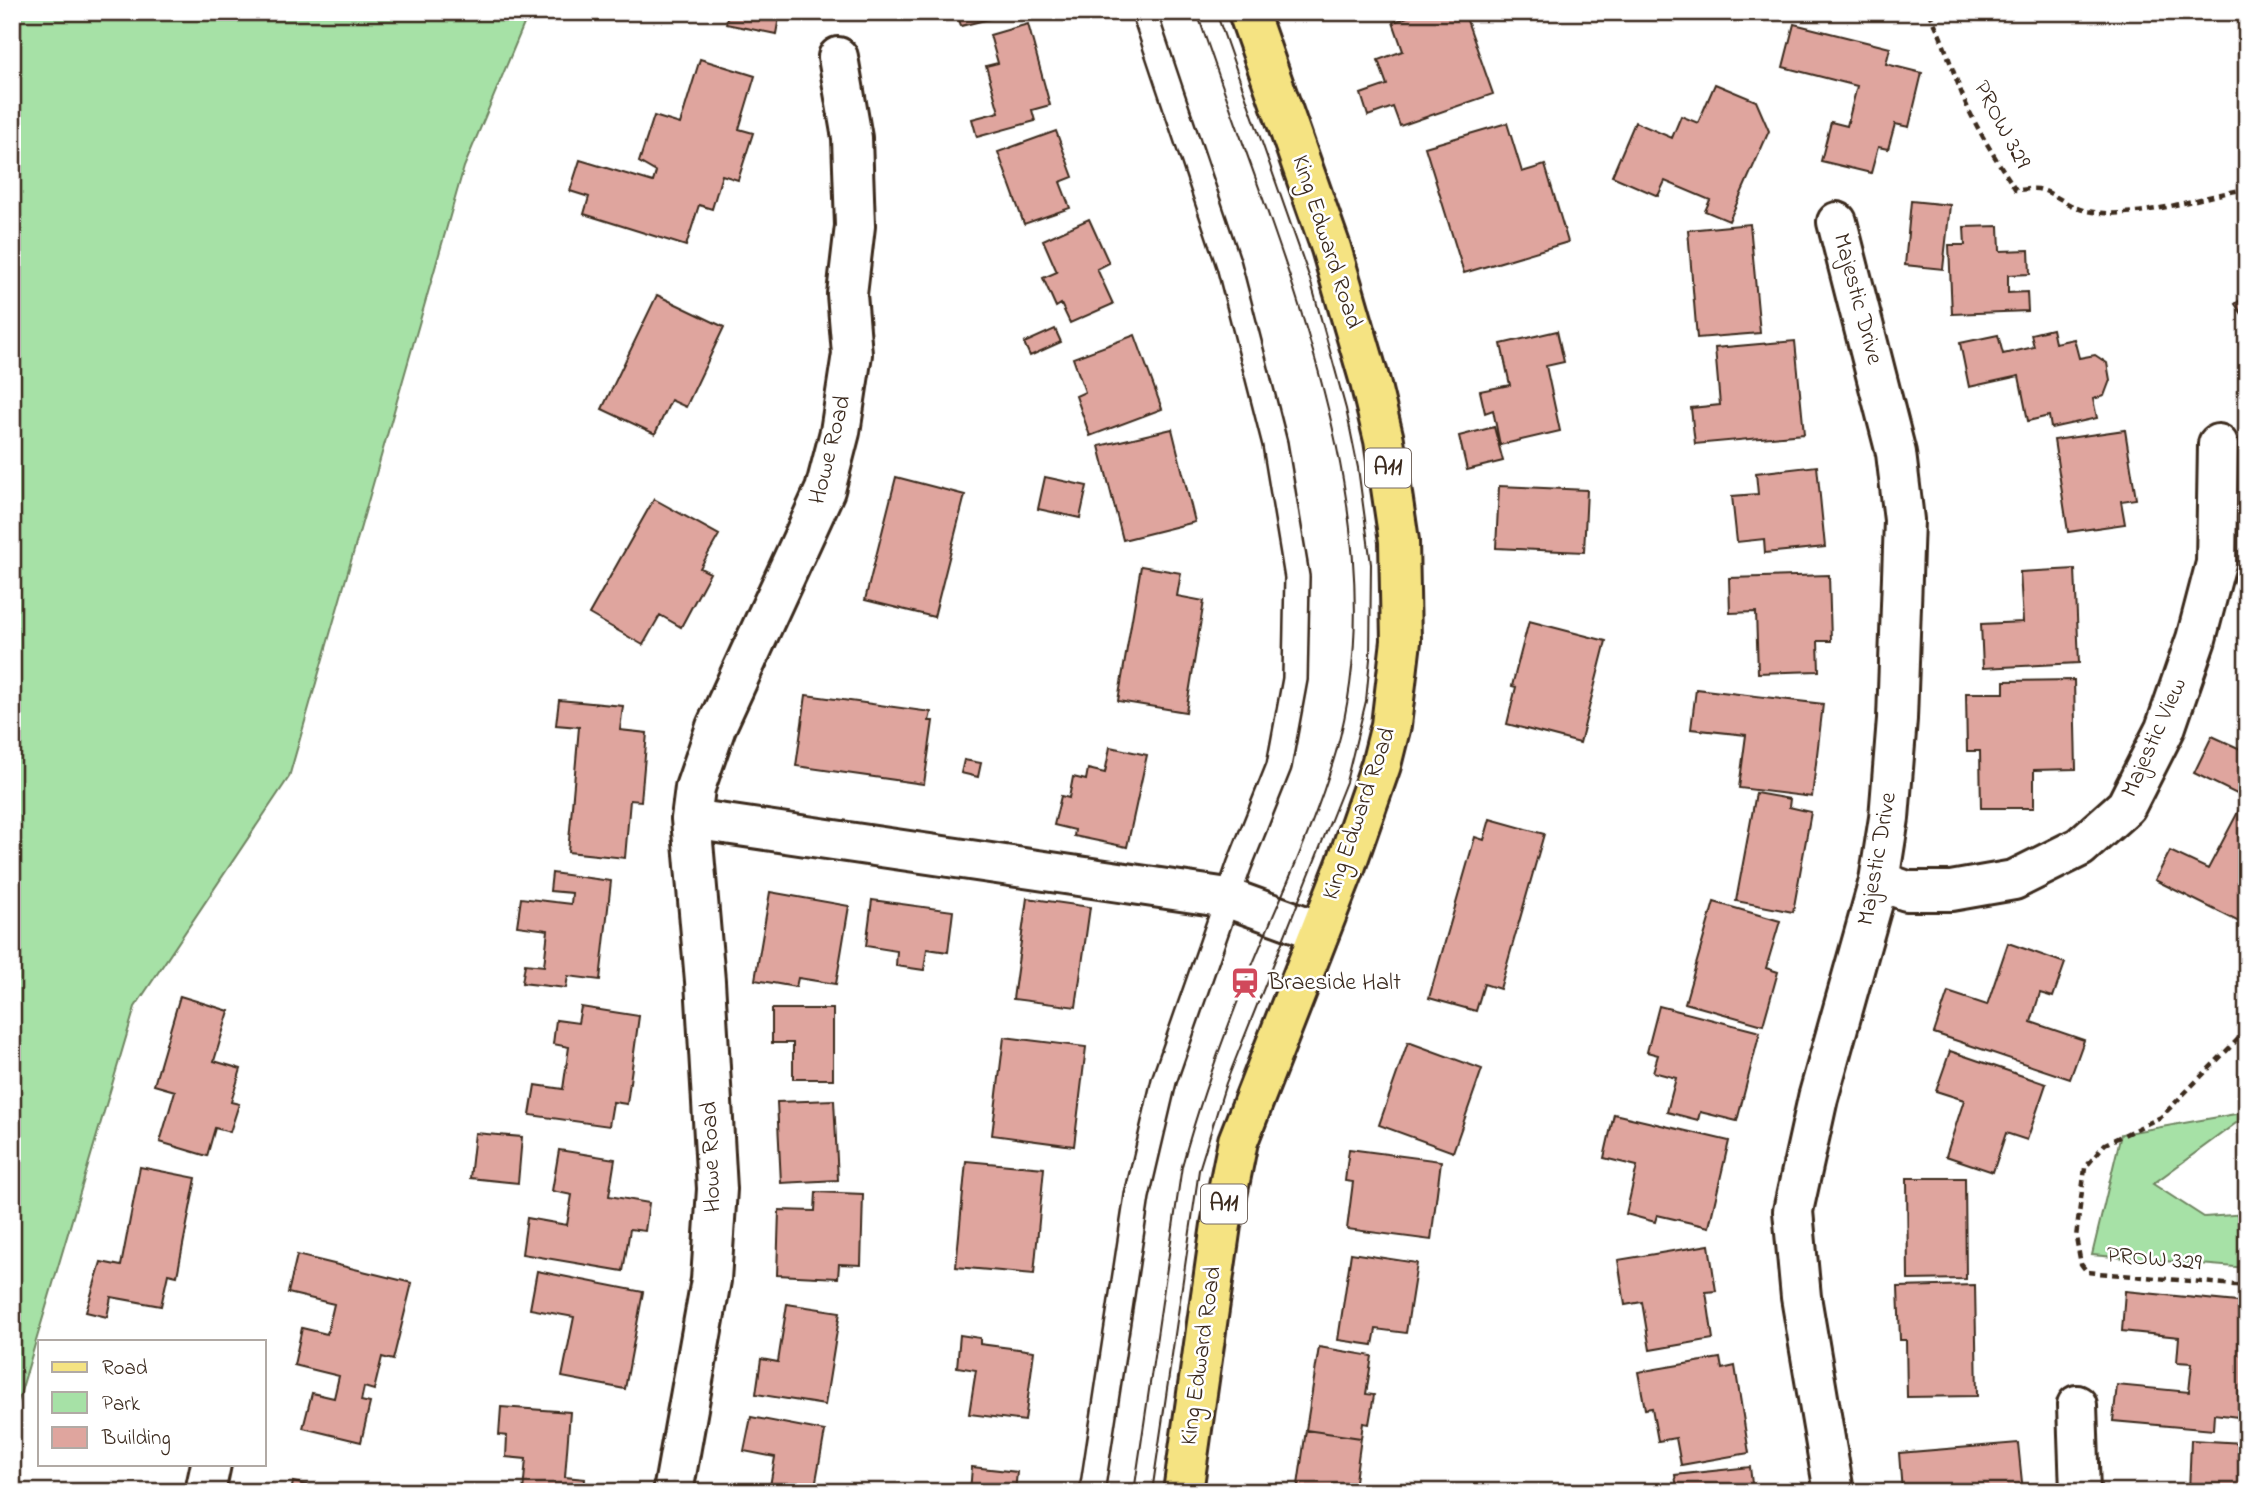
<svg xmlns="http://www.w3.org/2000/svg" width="2259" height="1504" font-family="'Indie Flower',sans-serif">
<rect width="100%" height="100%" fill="#fff"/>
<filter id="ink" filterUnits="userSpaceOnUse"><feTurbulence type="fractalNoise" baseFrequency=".0143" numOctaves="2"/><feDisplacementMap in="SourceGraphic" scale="14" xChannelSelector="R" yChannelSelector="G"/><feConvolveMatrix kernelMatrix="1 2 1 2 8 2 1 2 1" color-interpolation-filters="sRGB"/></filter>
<g filter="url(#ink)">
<!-- green -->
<path fill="#a6e1a6" stroke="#708662" stroke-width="2" d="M12 12H529L464 167 289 777 135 1007 12 1422Z
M2247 1112V1115L2153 1184 2204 1217 2247 1214V1268L2092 1255 2121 1134Z"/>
<!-- building -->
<path fill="#dfa59e" stroke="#3b2a1e" stroke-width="2" d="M728 12H780L776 34 726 24Z
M957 12H1017L961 26Z
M1422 12H1464L1493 94 1400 126 1393 107 1368 116 1361 94 1387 85 1378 60 1403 51 1393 22Z
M1028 24 1050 105 1032 110 1035 121 977 137 972 119 999 112 986 66 998 63 990 35Z
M1794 24 1890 48 1886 64 1922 73 1909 127 1895 124 1888 149 1878 147 1871 173 1821 161 1831 122 1847 126 1857 86 1783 67Z
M700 59 755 76 739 129 753 133 738 180 722 175 712 209 699 205 686 246 584 214 589 197 570 191 580 160 653 182 656 172 639 162 654 116 680 124Z
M1715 84 1756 101 1769 131 1729 221 1705 211 1710 200 1665 181 1658 196 1612 176 1635 122 1672 138 1681 116 1698 123Z
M1507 123 1522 172 1545 165 1568 242 1464 273 1425 147Z
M1056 131 1073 177 1060 182 1070 208 1024 224 998 152Z
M1911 201 1950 205 1943 269 1905 265Z
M1089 219 1109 263 1097 269 1113 304 1070 323 1061 304 1056 307 1043 278 1057 272 1043 240Z
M1750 224 1760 333 1697 338 1688 230Z
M1999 226 2000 251 2029 250 2030 274 2008 275V293L2027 292 2028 311 1952 314 1949 245H1965L1964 227Z
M657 295 724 327 686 407 671 400 655 434 602 409Z
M2247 295V321L2235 304Z
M1055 329 1061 342 1030 356 1024 343Z
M2052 329 2055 343 2074 339 2079 358 2095 355 2107 363 2110 380 2104 396 2093 399 2097 418 2051 428 2049 416 2028 421 2019 376 1969 387 1960 343 1998 335 2003 354 2034 347 2031 334Z
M1557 331 1564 362 1546 366 1560 431 1500 445 1493 410 1485 413 1480 391 1510 385 1501 344Z
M1135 335 1162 409 1090 436 1076 396 1085 392 1073 358Z
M1795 341 1804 434 1695 444 1691 408 1720 405 1715 348Z
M1494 427 1503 461 1467 470 1459 436Z
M1172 429 1195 522 1123 540 1099 446Z
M2125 430 2136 499 2121 501 2125 524 2068 532 2054 440Z
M1817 466 1825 547 1765 553 1764 539 1737 542 1732 496 1758 494 1756 473Z
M896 477 965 495 934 617 865 600Z
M1045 477 1087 486 1080 518 1038 509Z
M1499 486 1587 490 1584 552 1496 548Z
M654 499 719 535 700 568 710 573 681 627 660 615 643 645 589 614Z
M1141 566 1181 573 1177 596 1204 601 1186 712 1118 701Z
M2075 569 2079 663 1983 668 1981 624 2023 622 2020 572Z
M1829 575 1831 641H1818L1819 671 1758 673 1756 612 1730 613 1729 578Z
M1529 621 1606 641 1580 743 1507 724 1516 687 1512 686Z
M2074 680 2076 769 2034 770V808H1981L1980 751H1967L1966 693H2004V681Z
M1696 689 1823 704 1812 797 1739 788 1746 735 1691 729Z
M806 695 931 712 929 721H933L924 784 796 766Z
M559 700 623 706 620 730 647 733 641 801 630 800 625 858 568 852 579 727 556 725Z
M2212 736 2247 752V799L2194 773Z
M1110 747 1147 755 1127 847 1074 836 1075 830 1054 825 1061 796 1069 798 1073 777 1086 780 1088 769 1105 773Z
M964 760 981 763 978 777 961 773Z
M1756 793 1790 799 1789 807 1811 812 1793 912 1736 901Z
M2239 810 2247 814V926L2155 880 2170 851 2208 869Z
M1490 819 1544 834 1500 989 1484 984 1476 1011 1429 998 1475 837 1484 840Z
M552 873 611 881 600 980 568 976 566 988 522 983 525 964 544 966 548 930 517 926 521 898 571 904 572 893 550 891Z
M770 892 849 906 836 984 798 978 796 987 755 980Z
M1027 898 1090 907 1076 1007 1013 999Z
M872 900 953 911 948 952 927 949 924 970 896 966 897 951 866 946Z
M1714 902 1780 921 1766 968 1778 972 1763 1025 1685 1003Z
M2008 943 2065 963 2053 997 2040 993 2031 1022 2084 1040 2070 1079 1934 1033 1948 992 1987 1005Z
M180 996 229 1011 214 1061 241 1069 231 1102 239 1104 230 1132 215 1128 207 1156 160 1142 175 1091 154 1085Z
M1659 1006 1760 1032 1737 1121 1700 1112 1698 1120 1667 1112 1676 1078 1653 1072 1658 1055 1647 1052Z
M581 1007 639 1016 627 1104 613 1102 609 1126 530 1115 535 1085 563 1089 569 1047 553 1044 556 1020 578 1023Z
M772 1009H833V1079H793V1043H772Z
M1004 1037 1086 1047 1074 1146 992 1135Z
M1408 1042 1482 1069 1453 1152 1379 1125Z
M1950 1051 2046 1084 2027 1140 2006 1133 1993 1172 1946 1156 1964 1100 1936 1091Z
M834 1100 838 1180 781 1183 777 1102Z
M1614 1114 1729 1141 1709 1227 1657 1215 1655 1222 1626 1214 1637 1166 1604 1158Z
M475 1133 522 1137 518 1183 470 1178Z
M1349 1149 1441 1161 1431 1240 1347 1229 1353 1182 1345 1181Z
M559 1150 615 1159 609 1196 649 1203 645 1231 630 1229 623 1271 522 1254 527 1218 567 1225 572 1195 552 1191Z
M966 1161 1044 1168 1034 1274 956 1267Z
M140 1167 196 1178 177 1276 168 1274 161 1306 111 1297 107 1317 86 1312 101 1262 121 1266Z
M1907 1178H1965L1966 1279 1908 1280Z
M816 1192 863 1194 861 1265 839 1264 838 1278 777 1275 779 1210 815 1211Z
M1709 1245 1716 1291 1706 1292 1713 1339 1650 1350 1642 1302 1625 1305 1618 1260Z
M1351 1253 1417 1263 1406 1333 1376 1329 1373 1345 1338 1340Z
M297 1255 412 1283 393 1360 382 1357 374 1390 364 1387 361 1401 370 1403 361 1442 303 1428 312 1393 334 1398 339 1376 294 1365 302 1328 327 1334 334 1304 288 1293Z
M537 1271 643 1292 625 1389 562 1377 574 1317 530 1309Z
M1975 1285 1977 1396 1907 1397 1906 1340H1900L1898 1287Z
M2125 1291 2247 1303V1418L2214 1414 2213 1430 2113 1421 2117 1385 2189 1392 2192 1363 2177 1362 2179 1337 2122 1331Z
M787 1304 840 1312 825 1405 756 1394 761 1359 778 1362Z
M960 1335 980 1338V1344L1034 1351 1025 1421 969 1414 976 1370 957 1367Z
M1319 1347 1372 1356 1366 1394 1374 1395 1369 1424 1363 1423 1361 1438 1306 1430Z
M1720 1358 1722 1369 1735 1366 1749 1453 1681 1465 1676 1438 1658 1441 1652 1408 1645 1409 1638 1372Z
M501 1407 570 1412 565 1477 585 1479 584 1492H523L526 1459 506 1457 507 1436 499 1435Z
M751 1417 825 1431 814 1492H769L775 1457 744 1451Z
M1306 1430 1361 1438 1354 1488 1335 1485 1334 1492H1297Z
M2191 1440 2243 1443 2241 1492H2189Z
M2018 1443 2023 1492H1902L1899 1453Z
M972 1467 1017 1472 1015 1492H970Z
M1750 1467 1753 1492H1653L1677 1489 1675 1475Z
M293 1482 339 1492H291Z"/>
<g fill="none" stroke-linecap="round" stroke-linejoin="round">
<!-- service casing -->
<g stroke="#3b2a1e" stroke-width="28">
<path id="service" d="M1092 1492 1137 1196 1164 1081 1239 866 1279 766 1295 679 1297 577 1275 444 1229 265 1144 12"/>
</g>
<!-- minor casing -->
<g stroke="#3b2a1e" stroke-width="44">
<path id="minor" d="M691 819 1228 898 1319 931
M1879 881 1907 891H1951L2014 880 2080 847 2126 806 2165 729 2196 639 2216 563 2218 444
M2077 1405 2080 1492
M205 1492 211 1464
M673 1492 711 1280 717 1189 705 981 691 819 695 788 716 727 825 490 840 432 852 354 847 294 855 226 852 138 838 57
M1834 1492 1801 1297 1793 1211 1818 1098 1879 881 1889 818 1897 719 1904 520 1896 453 1837 222"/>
</g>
<!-- primary casing -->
<g stroke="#3b2a1e" stroke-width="44">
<path id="primary" d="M1183 1492 1221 1225 1238 1141 1346 865 1381 765 1391 725 1401 641 1399 541 1384 440 1370 382 1331 248 1248 12"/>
</g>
<!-- path -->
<path stroke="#3b2a1e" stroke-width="4.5" stroke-dasharray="7 5" stroke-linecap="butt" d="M1929 12C1945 42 1953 74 1966 104 1980 135 1998 162 2016 190 2023 190 2031 188 2038 189 2054 192 2069 208 2087 211 2140 221 2195 197 2247 189
M2247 1030 2161 1117 2105 1144 2085 1168 2076 1237 2081 1264 2087 1272 2247 1286"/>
<!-- service -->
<use href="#service" stroke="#fff" stroke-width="23"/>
<!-- minor -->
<use href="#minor" stroke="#fff" stroke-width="38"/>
<!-- primary -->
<use href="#primary" stroke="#f5e382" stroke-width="38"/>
<!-- tram -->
<path stroke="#3b2a1e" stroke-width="2" d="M1134 1492 1182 1166C1199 1104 1221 1043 1245 983 1276 906 1313 831 1336 752 1405 513 1270 235 1197 12
M1152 1492 1199 1170 1226 1083 1346 782 1366 701 1370 659 1371 564 1358 468 1346 409 1310 279 1216 12"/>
</g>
</g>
<!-- icons -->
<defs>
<g id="station-bare" transform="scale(2.415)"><path d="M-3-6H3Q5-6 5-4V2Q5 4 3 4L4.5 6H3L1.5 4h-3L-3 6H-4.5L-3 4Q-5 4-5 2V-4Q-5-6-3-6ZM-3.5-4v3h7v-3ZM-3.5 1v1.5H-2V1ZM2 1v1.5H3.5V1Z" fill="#d1495b" stroke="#fff" stroke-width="2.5" paint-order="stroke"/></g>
</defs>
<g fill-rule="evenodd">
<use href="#station-bare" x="1245" y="983"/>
</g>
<g text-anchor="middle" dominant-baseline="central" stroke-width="5" stroke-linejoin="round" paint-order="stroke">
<!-- shield labels -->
<g fill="#fff" stroke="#766a62" stroke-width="2">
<rect x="1365" y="448.5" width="46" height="39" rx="5"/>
<rect x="1201" y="1184.5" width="46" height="39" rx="5"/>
</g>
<g font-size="23" font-weight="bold" fill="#3b2a1e">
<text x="1388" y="468">A11</text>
<text x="1224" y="1204">A11</text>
</g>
<!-- street labels -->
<g font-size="24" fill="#3b2a1e" stroke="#fff">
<text transform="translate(2001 125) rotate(62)">PROW 329</text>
<text transform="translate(1326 242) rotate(72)">King Edward Road</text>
<text transform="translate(1857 299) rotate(75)">Majestic Drive</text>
<text transform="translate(831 450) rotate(-76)">Howe Road</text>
<text transform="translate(2155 738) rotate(-66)">Majestic View</text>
<text transform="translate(1360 814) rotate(-71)">King Edward Road</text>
<text transform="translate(1878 859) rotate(-80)">Majestic Drive</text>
<text transform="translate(712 1157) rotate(-92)">Howe Road</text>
<text transform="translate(2154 1260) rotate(5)">PROW 329</text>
<text transform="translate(1202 1356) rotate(-82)">King Edward Road</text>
</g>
<!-- poi labels -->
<g font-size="24" fill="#3b2a1e" stroke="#fff" text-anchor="start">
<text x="1268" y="983">Braeside Halt</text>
</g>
</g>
<!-- margin -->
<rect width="2259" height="1504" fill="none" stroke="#fff" stroke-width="42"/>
<rect x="21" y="21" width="2217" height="1462" fill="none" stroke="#3b2a1e" stroke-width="2.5" filter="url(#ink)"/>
<!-- legend -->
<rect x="38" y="1340" width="228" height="126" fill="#ffffff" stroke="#b1aaa5" stroke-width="2"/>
<rect x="52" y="1362" width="35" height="10" fill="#f5e382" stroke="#b1aaa5" stroke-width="2"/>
<text x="102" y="1374" font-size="21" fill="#3b2a1e">Road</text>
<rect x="52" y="1392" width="35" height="21" fill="#a6e1a6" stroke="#b1aaa5" stroke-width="2"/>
<text x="102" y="1410" font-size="21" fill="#3b2a1e">Park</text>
<rect x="52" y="1427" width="35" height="21" fill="#dfa59e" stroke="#b1aaa5" stroke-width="2"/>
<text x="102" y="1444" font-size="21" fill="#3b2a1e">Building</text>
</svg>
